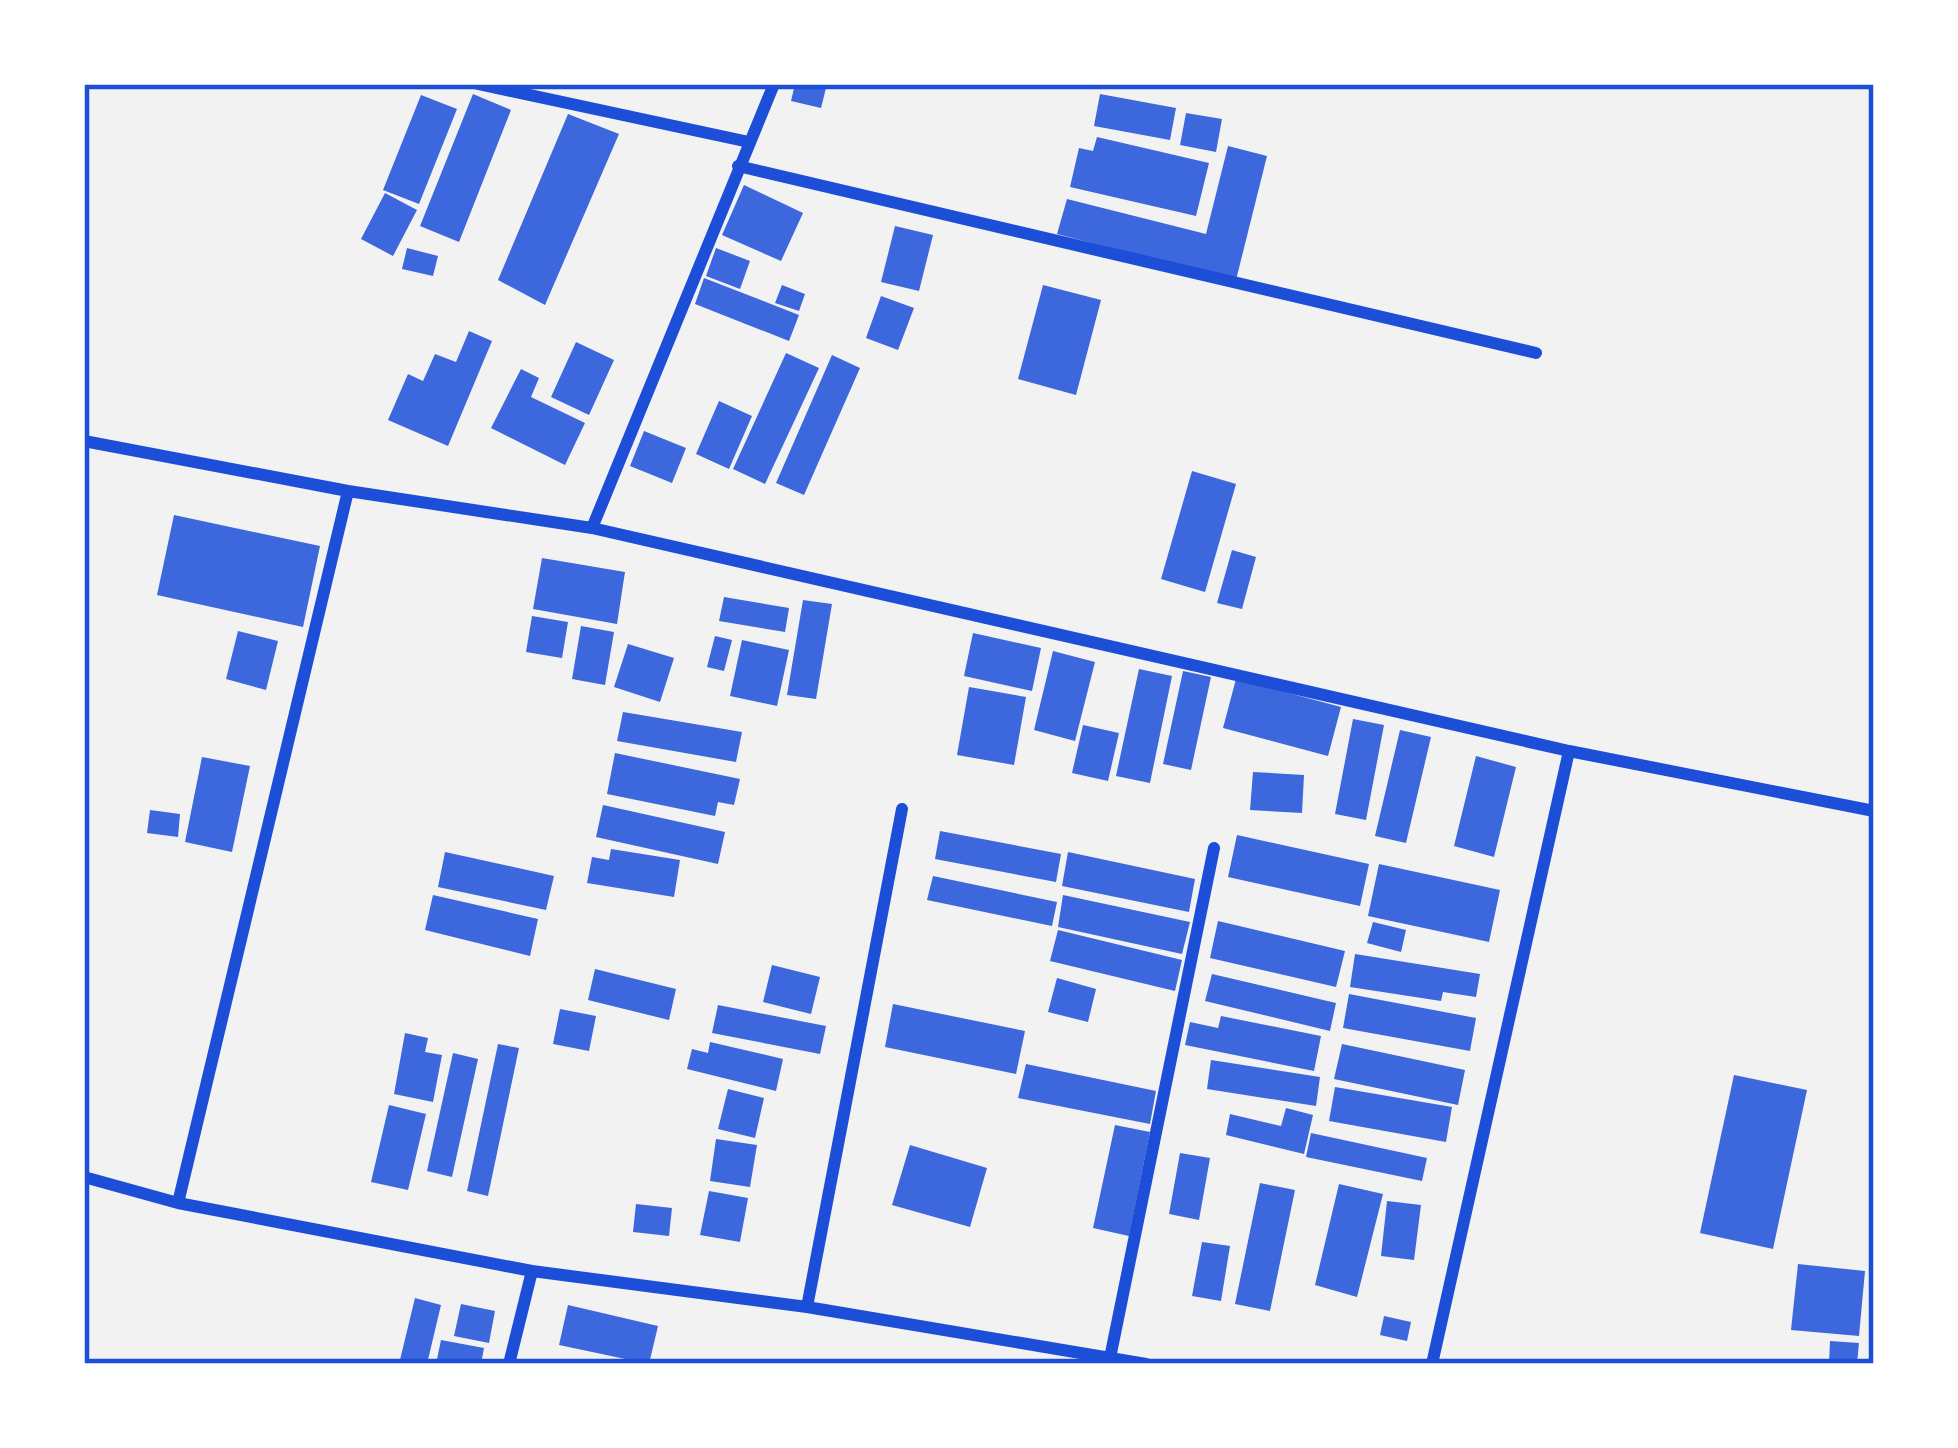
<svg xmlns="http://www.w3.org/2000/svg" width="1958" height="1448" font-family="'Nunito Sans',sans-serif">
<rect width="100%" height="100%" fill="#f2f2f2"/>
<!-- building -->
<path fill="#3d67dc" d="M795 84H827L821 108 791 101Z
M473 94 511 110 459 242 420 226Z
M1100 94 1176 108 1170 140 1094 126Z
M421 95 457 109 419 204 383 190Z
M1186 113 1222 119 1216 152 1180 145Z
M568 114 619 134 545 305 498 280Z
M1097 137 1209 163 1196 216 1070 187 1079 148 1093 151Z
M1228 146 1267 156 1236 280 1057 234 1067 199 1206 234Z
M744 185 803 213 781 261 722 235Z
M385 193 417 210 393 256 361 239Z
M895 226 933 235 919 291 881 282Z
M407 248 438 256 433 276 402 269Z
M716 248 750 261 740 289 706 276Z
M704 278 799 315 789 341 695 304Z
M782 285 805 294 799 311 775 303Z
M1043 285 1101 300 1076 395 1018 379Z
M881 296 914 308 898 350 866 338Z
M469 331 492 341 448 446 388 420 408 374 423 381 435 354 456 362Z
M576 342 614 360 589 415 551 397Z
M786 353 819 368 765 484 733 469Z
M832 355 860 368 804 495 776 483Z
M521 369 539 378 531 397 585 423 565 465 491 428Z
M719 401 752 416 729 469 696 454Z
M644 431 686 448 672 483 630 466Z
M1192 471 1236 484 1205 592 1161 579Z
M174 515 320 546 303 627 157 595Z
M1232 550 1256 557 1242 609 1217 603Z
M542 558 625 572 617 624 533 609Z
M724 597 789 608 785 632 719 621Z
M803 600 832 604 816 699 787 695Z
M532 616 568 622 562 658 526 652Z
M581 626 614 632 605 685 572 679Z
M238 631 278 641 266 690 226 679Z
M973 633 1041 648 1032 691 964 676Z
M715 636 732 640 724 671 707 667Z
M742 640 789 650 777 706 730 696Z
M628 644 674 658 660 702 614 687Z
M1053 651 1095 662 1075 741 1034 730Z
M1139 669 1172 676 1150 783 1116 776Z
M1183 671 1211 677 1191 770 1163 764Z
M1236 679 1341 707 1328 756 1223 728Z
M969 687 1026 697 1014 765 957 755Z
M623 712 742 732 736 762 617 741Z
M1353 719 1384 725 1366 820 1335 814Z
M1083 725 1119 733 1108 781 1072 773Z
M1400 730 1431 737 1406 843 1375 836Z
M615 753 740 779 734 805 718 802 715 816 607 794Z
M1476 756 1516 767 1494 857 1454 846Z
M202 757 250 766 232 852 185 842Z
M1253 772 1304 775 1302 813 1250 810Z
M603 805 725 832 718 864 596 837Z
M150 810 180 814 178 837 147 833Z
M940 831 1061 854 1056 882 935 859Z
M1237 835 1369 864 1360 906 1228 877Z
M611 849 680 860 674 897 587 883 592 857 609 860Z
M445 852 554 876 546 910 438 887Z
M1068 852 1195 879 1189 912 1062 886Z
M1379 864 1500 890 1489 942 1368 916Z
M933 876 1057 902 1052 926 927 900Z
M433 895 538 919 530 956 425 930Z
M1063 895 1190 922 1182 954 1058 927Z
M1218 921 1345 951 1336 987 1210 958Z
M1373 922 1406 930 1401 952 1367 943Z
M1058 930 1182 960 1175 991 1050 961Z
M1355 954 1480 974 1476 997 1443 992 1441 1001 1350 987Z
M772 965 820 977 811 1014 763 1002Z
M595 969 676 989 669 1020 588 1000Z
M1212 974 1336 1003 1330 1031 1205 1001Z
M1057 978 1096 989 1088 1022 1048 1012Z
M1349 994 1476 1018 1470 1051 1343 1028Z
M893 1004 1025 1031 1016 1074 885 1047Z
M718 1005 826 1026 820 1054 712 1033Z
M560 1009 596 1016 589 1051 553 1044Z
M1221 1016 1321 1036 1314 1071 1185 1045 1190 1022 1218 1028Z
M405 1033 428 1038 425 1052 442 1055 433 1102 394 1094Z
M710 1042 783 1059 776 1091 687 1069 692 1049 708 1053Z
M498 1044 519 1048 488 1196 467 1191Z
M1342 1044 1465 1070 1458 1105 1334 1079Z
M453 1053 478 1059 452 1177 427 1171Z
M1211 1060 1320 1077 1316 1106 1207 1089Z
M1026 1064 1156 1091 1150 1124 1018 1098Z
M1734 1075 1807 1090 1773 1249 1700 1233Z
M1335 1087 1452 1107 1446 1142 1329 1121Z
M728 1089 764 1098 755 1138 718 1129Z
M389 1105 426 1114 408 1190 371 1182Z
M1286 1108 1313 1115 1304 1154 1226 1135 1230 1114 1281 1126Z
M1115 1125 1150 1132 1129 1236 1093 1228Z
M1311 1133 1427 1158 1422 1181 1306 1157Z
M716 1139 757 1145 750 1187 710 1181Z
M910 1145 987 1168 970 1227 892 1205Z
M1180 1153 1210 1158 1199 1220 1169 1214Z
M1260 1183 1295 1190 1270 1311 1235 1304Z
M1339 1184 1383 1194 1357 1297 1315 1285Z
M709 1191 748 1198 740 1242 700 1235Z
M1387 1201 1421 1205 1414 1260 1381 1256Z
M636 1204 672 1208 669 1236 633 1232Z
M1202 1242 1230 1246 1221 1301 1192 1296Z
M1798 1264 1865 1271 1859 1336 1791 1330Z
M415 1298 441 1305 427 1364H399Z
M461 1304 495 1311 489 1343 454 1336Z
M568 1305 658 1326 649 1364 559 1345Z
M1384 1316 1411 1322 1407 1341 1380 1335Z
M441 1340 484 1348 481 1364H436Z
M1830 1341 1859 1343 1857 1364H1829Z"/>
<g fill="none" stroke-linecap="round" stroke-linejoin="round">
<!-- minor -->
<path stroke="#1d4ed8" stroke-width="12" d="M478 84 749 142
M738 166 1536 353
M84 441 348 491 592 528 1569 751 1874 811
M592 528 774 84
M84 1177 178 1203 532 1271 807 1307 1146 1364
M178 1203 348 491
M807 1307 902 809
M1110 1358 1214 848
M509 1364 532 1271
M1432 1364 1569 751"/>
</g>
<!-- border -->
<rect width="1958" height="1448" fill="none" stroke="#ffffff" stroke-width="174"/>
<rect x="87" y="87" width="1784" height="1274" fill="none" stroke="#1d4ed8" stroke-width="4.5"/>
</svg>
